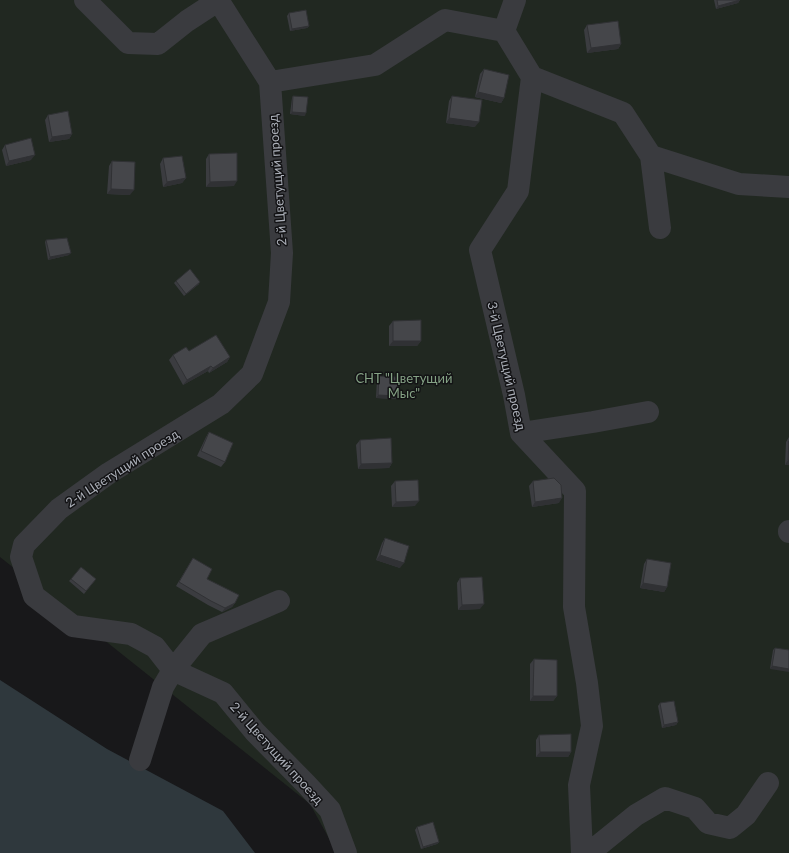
<svg xmlns="http://www.w3.org/2000/svg" width="789" height="853" font-family="Lato,sans-serif">
<rect width="100%" height="100%" fill="#18181a"/>
<!-- green -->
<path fill="#212821" d="M0 0H789V853H337L310 804 0 557Z"/>
<!-- water -->
<path fill="#2f383d" d="M0 680 107 749 223 811 255 853H0Z"/>
<g fill="none" stroke-linecap="round" stroke-linejoin="round">
<!-- minor -->
<path stroke="#3a3b3f" stroke-width="22" d="M85 0 128 43 158 44 187 21 219 0
M218 0 270 82 282 253 279 302 252 374 221 404 109 473 59 509 24 545 21 557 34 596 73 626 131 634 155 647 173 670 223 693 255 732 306 784 330 810 346 853
M515 0 504 31 532 77 518 191 480 250 514 395 521 433 575 491 574 607 587 683 592 726 579 785 582 853
M532 77 623 113 651 156 660 228
M270 82 375 65 445 20 504 31
M651 156 739 184 789 187
M521 433 593 422 648 412
M789 532V531
M140 760 163 687 173 670 202 634 279 601
M589 853 636 815 665 798 695 808 708 823 730 828 746 815 768 783"/>
</g>
<!-- wall -->
<path fill="#3b3c40" d="M714 0H740L738 3 716 9Z
M289 13 309 26 307 28 290 31 287 16Z
M587 25 621 44 618 49 587 53 584 30Z
M484 69 504 98 501 103 475 97 480 74Z
M293 96 305 116 290 114 292 98Z
M452 96 475 127 446 123 449 101Z
M48 115 72 134 69 139 49 142 45 120Z
M5 145 31 160 6 166 2 150Z
M209 154 234 186 206 187V159Z
M163 158 186 178 182 183 163 187 160 164Z
M112 161 130 195 107 194 109 166Z
M46 240 69 255 48 260 45 242Z
M176 281 199 284 184 296 174 283Z
M393 321 421 341 417 346H389V326Z
M189 351 230 357 227 362 209 373 208 371 183 385 169 360 173 355Z
M379 376 396 399 376 398 377 379Z
M209 432 225 462 221 467 197 456 206 437Z
M789 437V465H785L786 442Z
M360 440 392 463 389 468 358 469 356 445Z
M395 481 415 506 392 507 391 486Z
M533 481 559 503 532 507 529 486Z
M385 538 400 568 376 560 382 543Z
M193 558 207 579 235 603 232 607 222 612 208 605 176 586Z
M647 559 667 587 664 592 640 588 644 564Z
M460 578 480 609 458 610 457 583Z
M71 579H96L84 594 69 581Z
M775 648 789 650 770 669 773 650Z
M534 659 557 696 553 701H530V664Z
M660 703 678 722 676 725 662 728 658 706Z
M539 735 571 752 568 757H536V740Z
M417 827 439 842 437 844 421 849 415 830Z"/>
<!-- shaded-wall -->
<path fill="#303134" d="M740 0 738 3 716 9 718 6Z
M309 26 307 28 290 31 292 29Z
M621 44 618 49 587 53 591 48Z
M478 92 504 98 501 103 475 97Z
M292 112 306 113 305 116 290 114Z
M449 118 479 122 475 127 446 123Z
M72 134 69 139 49 142 52 137Z
M35 155 31 160 6 166 9 161Z
M186 178 182 183 163 187 167 182Z
M237 181 234 186 206 187 210 182Z
M111 189 134 190 130 195 107 194Z
M71 253 69 255 48 260 50 257Z
M200 282 199 284 184 296 186 294Z
M393 341H421L417 346H389Z
M230 357 227 362 209 373 213 368Z
M211 366 208 371 183 385 187 380Z
M378 395 398 396 396 399 376 398Z
M788 460H789V465H785Z
M392 463 389 468 358 469 361 464Z
M562 498 559 503 532 507 535 502Z
M419 501 415 506 392 507 396 502Z
M380 555 404 563 400 568 376 560Z
M643 583 667 587 664 592 640 588Z
M235 603 232 607 222 612 225 608Z
M484 604 480 609 458 610 462 605Z
M772 666 789 669V672L770 669Z
M533 696H557L553 701H530Z
M678 722 676 725 662 728 664 725Z
M540 752H571L568 757H536Z
M439 842 437 844 421 849 423 847Z"/>
<!-- building -->
<path fill="#45464a" stroke="#303134" d="M717 0H740L718 6Z
M306 10 309 26 292 29 289 13Z
M618 21 621 44 591 48 587 25Z
M484 69 509 75 504 98 478 92Z
M293 96 308 97 306 113 292 112Z
M452 96 482 100 479 122 449 118Z
M68 111 72 134 52 137 48 115Z
M31 138 35 155 9 161 5 145Z
M237 153V181L210 182 209 154Z
M182 156 186 178 167 182 163 158Z
M112 161 135 162 134 190 111 189Z
M67 238 71 253 50 257 46 240Z
M190 269 200 282 186 294 176 281Z
M421 320V341H393V321Z
M216 335 230 357 213 368 211 366 187 380 173 355 186 347 189 351Z
M379 376 398 377V396L378 395Z
M209 432 233 443 225 462 201 451Z
M391 438 392 463 361 464 360 440Z
M789 441V460H788Z
M554 478 561 485 562 498 535 502 533 481Z
M418 480 419 501 396 502 395 481Z
M385 538 409 546 404 563 380 555Z
M193 558 212 569 207 579 239 595 235 603 225 608 211 601 179 582Z
M647 559 671 563 667 587 643 583Z
M81 567 96 579 86 591 71 579Z
M482 577 484 604 462 605 460 578Z
M775 648 789 650V669L772 666Z
M534 659 557 660V696H533Z
M674 701 678 722 664 725 660 703Z
M571 734V752H540L539 735Z
M433 822 439 842 423 847 417 827Z"/>
<g text-anchor="middle" dominant-baseline="central" stroke-width="3" stroke-linejoin="round" paint-order="stroke">
<!-- street labels -->
<g font-size="13" fill="#acb0b9" stroke="#131315">
<text transform="translate(277 180) rotate(-94)">2-й Цветущий проезд</text>
<text transform="translate(507 366) rotate(77)">3-й Цветущий проезд</text>
<text transform="translate(122 468) rotate(-33)">2-й Цветущий проезд</text>
<text transform="translate(277 753) rotate(48)">2-й Цветущий проезд</text>
</g>
<!-- park labels -->
<g font-size="13" fill="#85a285" stroke="#131315">
<text x="404" y="378">СНТ "Цветущий<tspan x="404" dy="15">Мыс"</tspan></text>
</g>
</g>
</svg>
